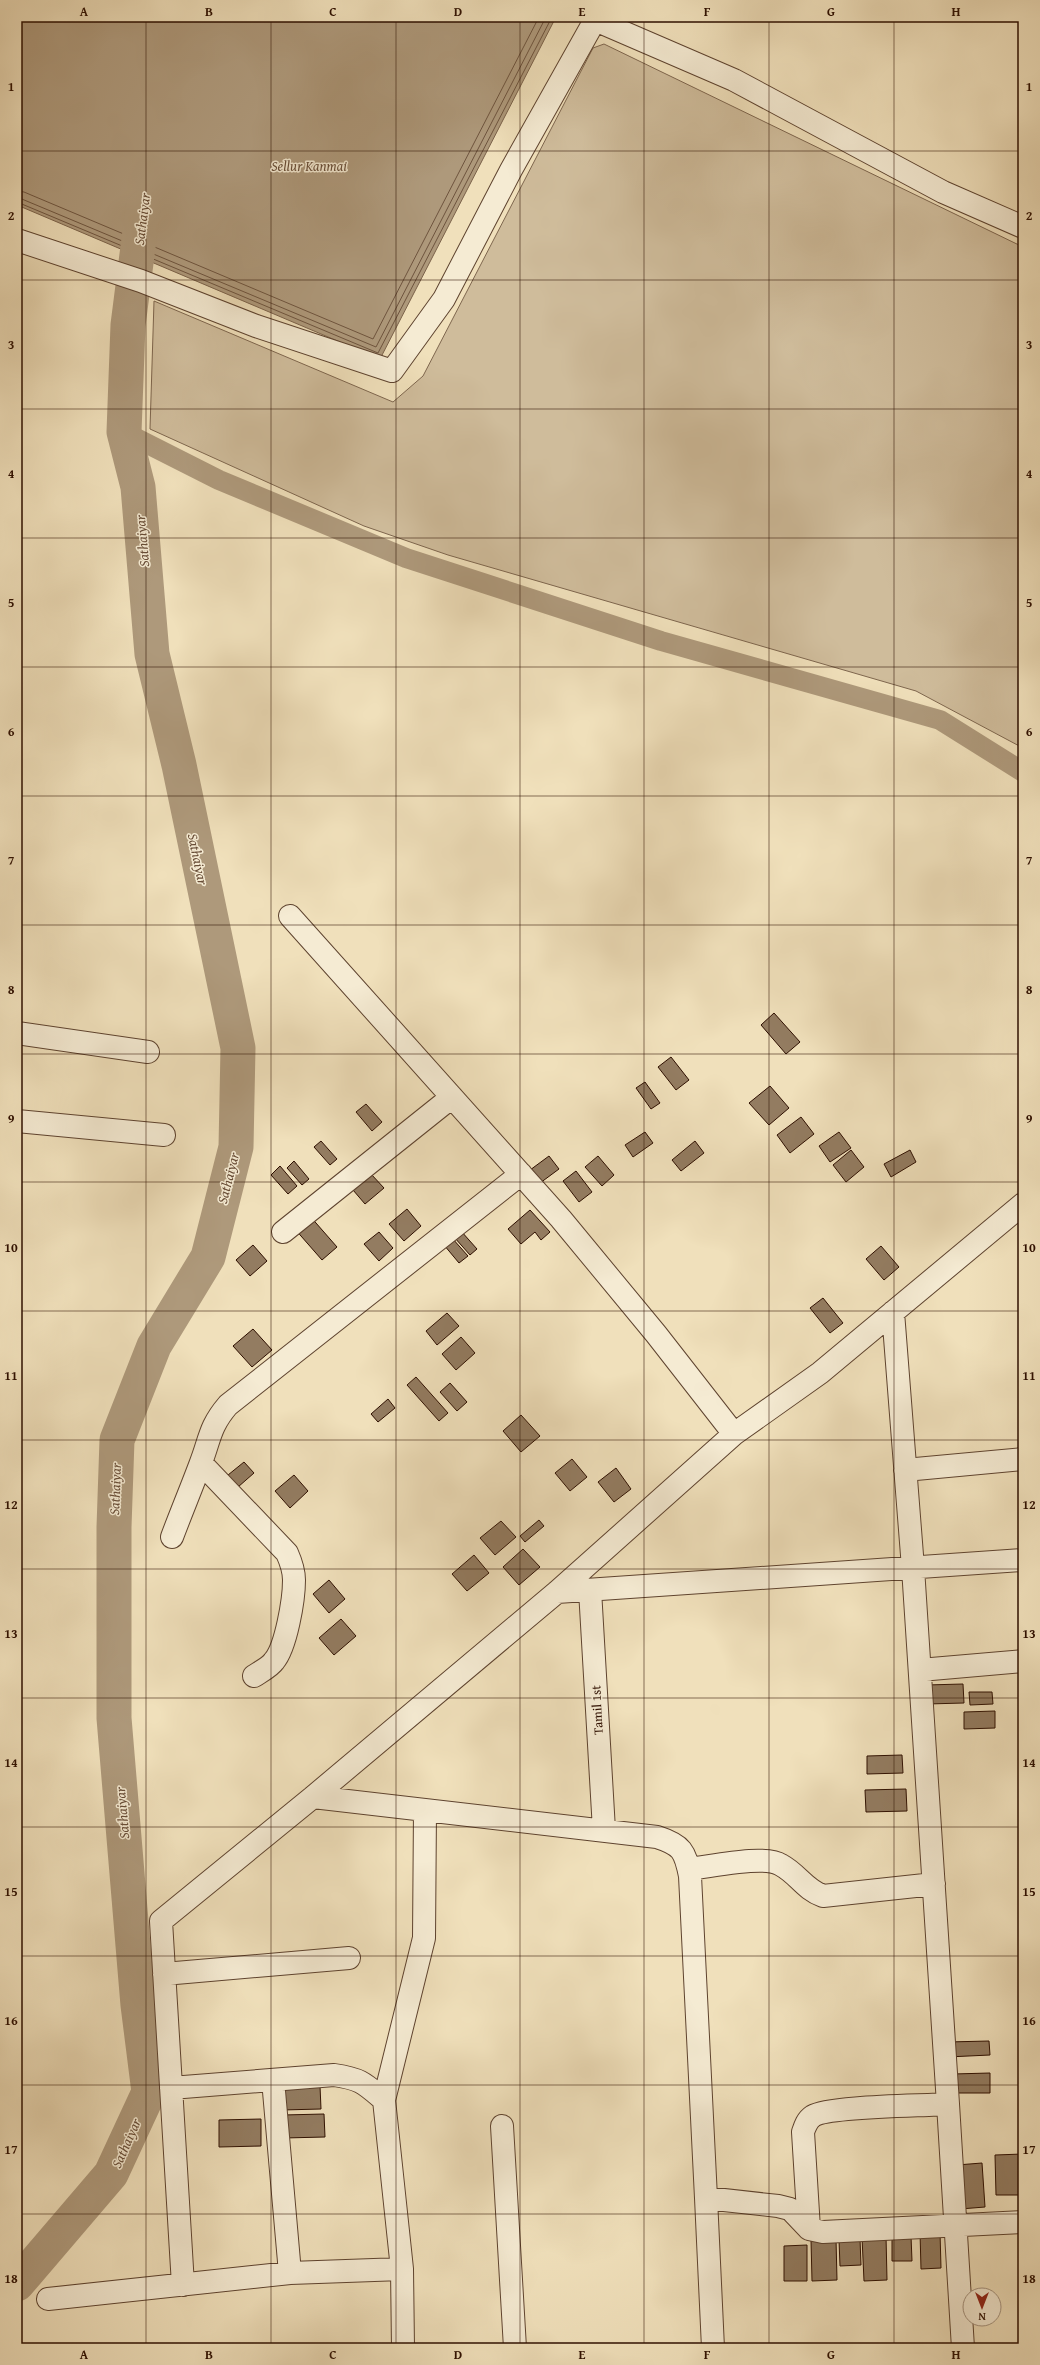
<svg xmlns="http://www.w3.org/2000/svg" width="1040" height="2365" font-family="'Gentium Book Plus',serif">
<rect width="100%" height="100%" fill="#f0e0bb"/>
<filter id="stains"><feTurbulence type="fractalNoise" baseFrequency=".005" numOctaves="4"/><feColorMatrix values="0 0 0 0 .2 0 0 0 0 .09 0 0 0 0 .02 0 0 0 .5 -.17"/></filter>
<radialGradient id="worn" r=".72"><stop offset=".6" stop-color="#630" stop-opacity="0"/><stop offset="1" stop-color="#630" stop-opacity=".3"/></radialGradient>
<!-- green -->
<path fill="#cfbc9b" stroke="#7e664e" d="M604 44 1023 247V748L916 691 448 555 364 526 150 429 154 301 393 402 423 376 593 48Z"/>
<!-- water -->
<path fill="#ae997b" stroke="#7b624a" d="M17 17H556L380 359 17 205Z"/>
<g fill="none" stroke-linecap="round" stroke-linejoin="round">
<!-- shore -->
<path stroke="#6e543e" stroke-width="1" d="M17 191 24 192 373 339 539 17
M17 197 376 347 546 17
M17 202 378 353 552 17"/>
<!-- canal -->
<path stroke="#ae997b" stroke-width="20" d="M124 432 219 480 406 558 661 641 940 720 1023 772"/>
<!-- river -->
<path stroke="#ae997b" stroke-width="35" d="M17 2284 111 2174 149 2092 138 2005 114 1718V1527L117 1440 154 1346 208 1257 236 1147 238 1048 179 765 152 654 138 487 124 432 128 325 143 208"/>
</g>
<!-- building -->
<path fill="#937c61" stroke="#2e0f00" d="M774 1013 800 1042 786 1054 761 1025Z
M671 1057 689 1080 676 1090 658 1067Z
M645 1082 660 1103 651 1109 636 1088Z
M770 1086 789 1108 769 1125 749 1103Z
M366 1104 382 1122 372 1131 356 1112Z
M801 1117 814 1134 790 1153 777 1135Z
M645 1132 653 1143 633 1157 625 1145Z
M839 1132 851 1148 830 1162 819 1146Z
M321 1141 337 1159 330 1165 314 1147Z
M695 1141 704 1153 681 1171 672 1160Z
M851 1150 864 1167 846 1182 833 1165Z
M910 1150 916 1162 891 1177 884 1164Z
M549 1156 559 1169 536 1186 526 1173Z
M598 1156 614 1175 602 1186 585 1167Z
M294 1161 309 1179 302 1185 287 1168Z
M280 1166 297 1186 288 1194 271 1175Z
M576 1171 592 1192 579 1202 563 1181Z
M371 1174 384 1188 365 1204 353 1190Z
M407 1209 421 1226 404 1241 389 1224Z
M530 1210 550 1232 541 1240 535 1232 521 1244 508 1229Z
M309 1215 337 1247 322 1260 294 1228Z
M461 1231 477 1249 470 1255 454 1237Z
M379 1232 393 1248 379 1261 364 1244Z
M452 1238 468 1256 459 1263 444 1245Z
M253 1245 267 1261 250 1276 236 1260Z
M881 1246 899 1267 884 1280 866 1259Z
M823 1298 843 1323 830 1333 810 1308Z
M447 1313 459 1326 437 1345 426 1331Z
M253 1329 272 1350 252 1367 233 1346Z
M461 1337 475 1353 456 1370 442 1354Z
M416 1377 448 1413 439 1421 407 1385Z
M450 1383 467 1402 457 1411 440 1392Z
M388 1399 395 1408 378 1422 371 1414Z
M521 1415 540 1436 521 1452 503 1431Z
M572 1459 587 1477 570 1491 555 1473Z
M244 1462 254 1473 238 1487 228 1475Z
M616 1468 631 1489 614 1502 598 1482Z
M294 1475 308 1491 290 1508 275 1491Z
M539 1520 544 1526 525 1542 520 1536Z
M501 1521 516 1537 495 1555 480 1538Z
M523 1549 540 1567 519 1585 503 1567Z
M474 1555 489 1573 467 1591 452 1574Z
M329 1580 345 1599 329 1613 313 1594Z
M341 1619 356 1636 334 1655 319 1638Z
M963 1684 964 1703 927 1704 926 1685Z
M969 1692H992L993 1704 970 1705Z
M995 1711V1728L964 1729V1712Z
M902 1755 903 1773 867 1774V1756Z
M906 1789 907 1811 866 1812 865 1790Z
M989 2041 990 2055 947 2057V2042Z
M1019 2064H1023V2098H1020Z
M990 2073V2093H954L953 2074Z
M320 2086 321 2109 282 2110 281 2087Z
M324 2114 325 2137 284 2138 283 2115Z
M261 2119V2146L219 2147V2120Z
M1023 2154V2195H996L995 2155Z
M982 2163 985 2207 960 2209 957 2165Z
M920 2232H940L941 2268 921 2269Z
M886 2236 887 2280 864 2281 862 2237Z
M911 2236 912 2261H892V2237Z
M836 2239 837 2280 812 2281 811 2240Z
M860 2239 861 2265 840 2266 839 2240Z
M807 2245V2281H784V2246Z"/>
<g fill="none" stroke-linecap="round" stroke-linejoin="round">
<!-- minor casing -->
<g stroke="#5e432f" stroke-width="24">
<path id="minor" d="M17 240 141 281 256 326 392 371 444 299 511 170 595 20 734 80 943 192 1023 227
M290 916 561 1219 656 1334 734 1434
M17 1033 148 1052
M17 1121 164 1135
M283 1232 452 1097
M201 1463 287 1553C291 1562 294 1570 294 1580 294 1600 286 1647 274 1661 270 1667 260 1672 254 1676
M905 1470 1023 1459
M172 1537C181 1513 191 1489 200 1465 210 1440 209 1427 228 1405L521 1174
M590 1590 604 1830
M557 1592 1023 1560
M920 1670 1023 1661
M313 1797 657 1837C682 1845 685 1851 690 1876L706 2198
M689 1869C710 1867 764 1854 781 1865 798 1874 804 1889 823 1896L934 1884
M164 1974 349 1958
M273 2080 290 2273
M171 2088 334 2075C361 2079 364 2083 384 2100L402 2269
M384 2100 424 1938 425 1810
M948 2104 963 2348
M502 2126 515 2348
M809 2229 803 2132C805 2126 807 2120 813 2116 829 2106 923 2106 948 2104L913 1568 893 1312
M183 2285 161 1921 313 1797 557 1592 734 1434 820 1373 1023 1204
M48 2299 290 2273 402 2269 403 2348
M713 2348 706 2198 778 2206 790 2209 809 2229 823 2232 1023 2222"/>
</g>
<!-- minor -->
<use href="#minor" stroke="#f5ebd3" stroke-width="22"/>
</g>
<!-- grid -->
<path fill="none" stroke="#2e0f00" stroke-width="1" stroke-opacity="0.55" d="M146 17V2348M271 17V2348M396 17V2348M520 17V2348M644 17V2348M769 17V2348M894 17V2348M17 151H1023M17 280H1023M17 409H1023M17 538H1023M17 667H1023M17 796H1023M17 925H1023M17 1054H1023M17 1182H1023M17 1311H1023M17 1440H1023M17 1569H1023M17 1698H1023M17 1827H1023M17 1956H1023M17 2085H1023M17 2214H1023"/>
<g text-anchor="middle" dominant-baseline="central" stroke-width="3" stroke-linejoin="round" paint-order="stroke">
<!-- street labels -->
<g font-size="13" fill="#2e0f00" stroke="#f5ebd3">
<text transform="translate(597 1710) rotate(-93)">Tamil 1st</text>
</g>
<!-- water labels -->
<g font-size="14" font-style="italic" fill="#684d37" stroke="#f5ebd3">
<text x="309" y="166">Sellur Kanmai</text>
<text transform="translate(142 219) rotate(-83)">Sathaiyar</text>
<text transform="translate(142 541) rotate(-95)">Sathaiyar</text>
<text transform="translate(198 859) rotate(78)">Sathaiyar</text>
<text transform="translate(228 1178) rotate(-76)">Sathaiyar</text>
<text transform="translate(115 1489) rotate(-88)">Sathaiyar</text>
<text transform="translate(122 1813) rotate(-95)">Sathaiyar</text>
<text transform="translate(126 2143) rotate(-66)">Sathaiyar</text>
</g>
</g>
<!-- margin -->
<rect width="1040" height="2365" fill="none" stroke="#f0e0bb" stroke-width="44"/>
<!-- north arrow -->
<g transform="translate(982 2307) rotate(180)"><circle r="19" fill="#f5ebd3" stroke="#a5937f"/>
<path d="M0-3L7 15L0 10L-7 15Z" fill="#8f2418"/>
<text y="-6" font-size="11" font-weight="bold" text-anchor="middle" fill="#2e0f00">N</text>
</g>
<rect x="22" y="22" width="996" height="2321" fill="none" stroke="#2e0f00" stroke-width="1.5"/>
<g font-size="13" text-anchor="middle" font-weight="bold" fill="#2e0f00">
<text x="84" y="16">A</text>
<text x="209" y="16">B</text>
<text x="333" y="16">C</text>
<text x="458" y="16">D</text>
<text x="582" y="16">E</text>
<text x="707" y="16">F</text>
<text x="831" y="16">G</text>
<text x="956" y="16">H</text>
<text x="11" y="91">1</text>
<text x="1029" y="91">1</text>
<text x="11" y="220">2</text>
<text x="1029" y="220">2</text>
<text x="11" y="349">3</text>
<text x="1029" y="349">3</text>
<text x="11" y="478">4</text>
<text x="1029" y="478">4</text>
<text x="11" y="607">5</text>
<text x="1029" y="607">5</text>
<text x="11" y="736">6</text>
<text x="1029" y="736">6</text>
<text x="11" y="865">7</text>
<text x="1029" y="865">7</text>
<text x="11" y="994">8</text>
<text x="1029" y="994">8</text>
<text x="11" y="1123">9</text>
<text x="1029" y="1123">9</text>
<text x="11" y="1252">10</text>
<text x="1029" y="1252">10</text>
<text x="11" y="1380">11</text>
<text x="1029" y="1380">11</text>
<text x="11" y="1509">12</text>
<text x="1029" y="1509">12</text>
<text x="11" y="1638">13</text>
<text x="1029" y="1638">13</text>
<text x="11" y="1767">14</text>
<text x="1029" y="1767">14</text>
<text x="11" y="1896">15</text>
<text x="1029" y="1896">15</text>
<text x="11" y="2025">16</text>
<text x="1029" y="2025">16</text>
<text x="11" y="2154">17</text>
<text x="1029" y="2154">17</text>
<text x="11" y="2283">18</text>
<text x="1029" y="2283">18</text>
<text x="84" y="2359">A</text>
<text x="209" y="2359">B</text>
<text x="333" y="2359">C</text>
<text x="458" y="2359">D</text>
<text x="582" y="2359">E</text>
<text x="707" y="2359">F</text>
<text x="831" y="2359">G</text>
<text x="956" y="2359">H</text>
</g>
<rect width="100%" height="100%" filter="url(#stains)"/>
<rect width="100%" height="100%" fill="url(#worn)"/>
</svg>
